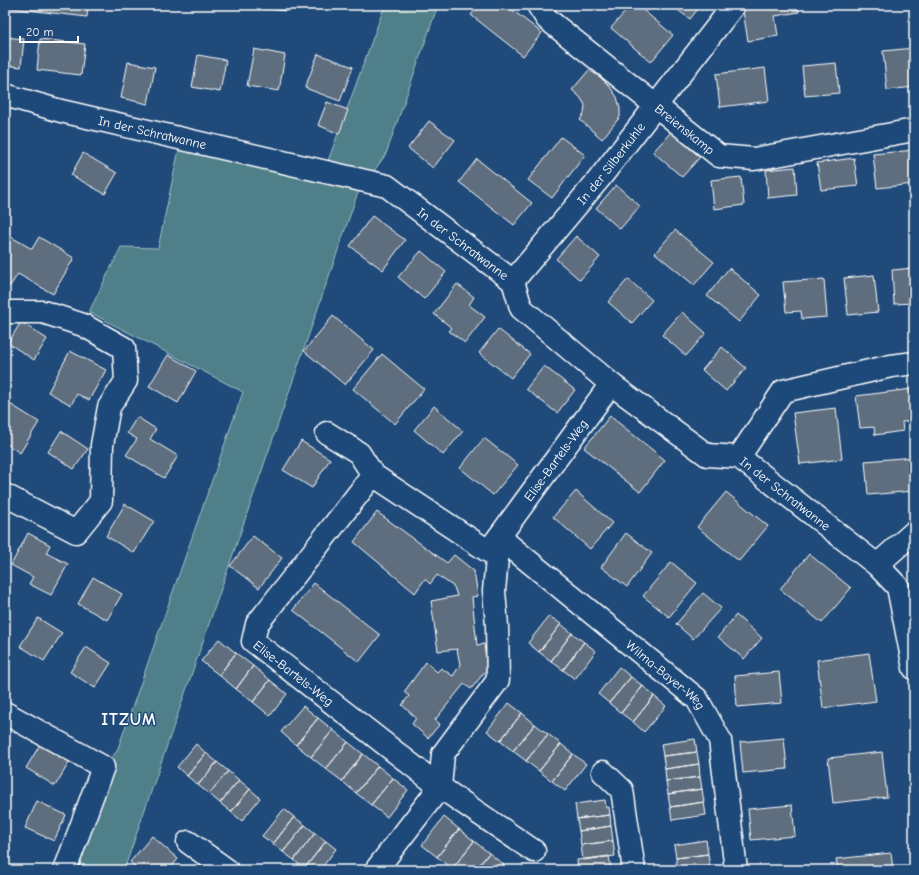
<svg xmlns="http://www.w3.org/2000/svg" width="919" height="875" font-family="'Comic Neue',sans-serif">
<rect width="100%" height="100%" fill="#1f4a7a"/>
<filter id="ink" filterUnits="userSpaceOnUse"><feTurbulence type="fractalNoise" baseFrequency=".025" numOctaves="2"/><feDisplacementMap in="SourceGraphic" scale="8" xChannelSelector="R" yChannelSelector="G"/><feConvolveMatrix kernelMatrix="1 2 1 2 8 2 1 2 1" color-interpolation-filters="sRGB"/></filter>
<g filter="url(#ink)">
<!-- green -->
<path fill="#4f7f89" stroke="#a7bfc4" d="M385 5H438L386 154 357 195 124 870H65L103 767 117 751 243 392 89 312 121 247 158 248 179 149 321 180Z"/>
<!-- building -->
<path fill="#5e6e7e" stroke="#fff" d="M5 5H97V6L88 5 87 17 10 8 8 20 5 19Z
M244 5H289L288 11 244 7Z
M479 5H506L542 33 523 56 471 15Z
M631 5H637L673 35 651 62 611 28Z
M671 5H701L690 19Z
M742 5H797L799 12 775 16 778 36 748 41Z
M871 5H886V8L872 10Z
M5 37 24 39 21 67 5 65Z
M40 39 85 44 81 75 37 70Z
M914 48V87L887 90 883 51Z
M254 49 285 55 279 91 247 86Z
M318 54 353 67 340 101 305 88Z
M198 55 226 60 220 92 192 87Z
M128 62 155 67 148 104 121 98Z
M836 63 839 93 805 96 802 66Z
M765 68 769 101 720 107 716 74Z
M589 70 600 77 610 87 617 97 620 108V117L602 139 580 120 584 113 585 105 580 97 572 90Z
M327 102 348 110 339 134 318 125Z
M429 121 455 140 433 168 408 148Z
M671 132 700 157 682 177 653 152Z
M561 137 585 155 552 198 528 180Z
M914 150V184L877 188 873 154Z
M83 153 117 173 105 194 71 175Z
M854 158 858 186 821 190 817 163Z
M477 159 532 203 514 225 459 182Z
M795 167 797 195 768 198 766 170Z
M741 177 744 205 714 209 711 180Z
M616 185 640 206 620 229 596 208Z
M372 216 405 240 383 270 350 246Z
M675 230 714 262 694 285 655 253Z
M6 234 32 249 39 237 74 258 53 294 18 274 10 286 5 283V236Z
M576 236 600 257 580 280 556 259Z
M421 251 446 272 424 299 398 277Z
M729 268 761 295 739 322 707 296Z
M914 268V303L894 304 892 270Z
M874 275 878 312 848 315 844 278Z
M628 279 652 300 632 323 608 302Z
M824 279 827 317 802 319 801 311 786 312 783 282Z
M457 284 474 297 469 305 485 317 465 343 449 331 452 328 434 314Z
M682 312 706 333 686 356 662 335Z
M333 316 374 350 345 385 304 351Z
M21 322 47 339 34 360 8 343Z
M498 329 530 354 511 378 479 353Z
M722 347 746 368 726 391 702 370Z
M70 351 106 370 89 400 77 394 71 405 48 392Z
M382 354 424 389 395 424 353 389Z
M168 355 196 371 178 403 149 386Z
M544 366 575 390 557 413 526 389Z
M912 389 914 421 902 422 903 431 875 435 874 427 860 428 856 396Z
M5 401 39 422 20 453 5 443Z
M434 406 463 431 443 455 414 430Z
M836 408 842 459 800 464 793 413Z
M610 416 665 460 640 492 584 448Z
M137 417 156 429 150 439 178 456 164 478 126 455 137 439 127 433Z
M61 431 88 449 74 469 48 452Z
M484 438 518 465 493 495 460 468Z
M301 441 330 459 312 488 283 470Z
M914 457V491L868 495 865 461Z
M576 491 612 523 590 549 553 517Z
M726 492 768 526 739 561 697 527Z
M125 504 154 521 134 553 106 536Z
M377 512 447 563 454 555 474 571 478 596 472 597 477 645 484 644 487 669 471 689 464 684 435 720 440 724 428 738 412 724 416 718 402 705 409 696 404 692 426 662 437 672 441 668 453 676 460 665 457 649 438 651 431 601 457 596 454 587 437 575 430 584 425 579 415 593 354 542Z
M28 533 50 545 46 553 68 564 51 595 29 584 33 577 11 565Z
M626 533 652 553 627 587 601 567Z
M253 536 282 558 259 588 230 566Z
M809 554 851 588 822 623 780 589Z
M671 562 697 583 669 617 643 596Z
M93 577 122 594 107 620 78 604Z
M314 583 380 635 359 662 293 610Z
M703 593 721 608 693 639 676 624Z
M736 615 762 638 744 659 718 637Z
M549 616 561 624 539 652 528 643Z
M38 618 62 633 44 661 20 646Z
M561 624 572 633 551 661 539 652Z
M572 633 584 642 563 670 551 661Z
M219 639 236 653 219 675 201 661Z
M584 642 596 651 575 679 563 670Z
M86 647 111 663 95 688 70 672Z
M236 653 253 666 236 689 219 675Z
M869 653 876 701 823 708 817 660Z
M253 666 270 680 253 702 236 689Z
M619 667 631 677 609 703 598 694Z
M779 672 782 703 737 707 735 676Z
M631 677 643 686 621 713 609 703Z
M270 680 287 694 270 716 253 702Z
M643 686 654 696 633 722 621 713Z
M654 696 666 706 644 732 633 722Z
M509 703 522 713 500 741 487 731Z
M303 706 318 718 296 745 281 732Z
M522 713 535 724 513 751 500 741Z
M318 718 333 730 311 757 296 745Z
M535 724 548 734 526 761 513 751Z
M333 730 348 742 326 769 311 757Z
M548 734 561 744 539 771 526 761Z
M784 738 787 769 743 773 740 742Z
M695 739 697 752 663 756 661 744Z
M348 742 363 754 342 781 326 769Z
M41 743 70 761 55 786 26 768Z
M196 744 206 753 187 776 177 767Z
M561 744 573 754 552 781 539 771Z
M697 752 699 764 665 769 663 756Z
M882 752 887 797 833 803 828 758Z
M206 753 217 762 198 785 187 776Z
M363 754 378 766 356 793 342 781Z
M573 754 586 764 565 791 552 781Z
M217 762 228 771 209 794 198 785Z
M699 764 700 777 666 781 665 769Z
M378 766 393 778 371 805 356 793Z
M228 771 239 780 220 803 209 794Z
M700 777 702 789 668 794 666 781Z
M393 778 408 790 387 817 371 805Z
M239 780 250 789 231 812 220 803Z
M250 789 260 798 242 821 231 812Z
M702 789 704 802 670 807 668 794Z
M605 800 606 808 609 807 610 815 577 819 575 804Z
M37 801 66 815 54 841 25 828Z
M704 802 706 815 672 820 670 807Z
M792 805 795 836 751 840 748 809Z
M284 809 294 817 273 844 262 836Z
M610 815 611 826 579 831 577 819Z
M294 817 305 825 283 852 273 844Z
M444 817 459 829 437 857 422 845Z
M305 825 315 833 294 860 283 852Z
M611 826 613 841 581 845 579 831Z
M459 829 474 841 452 869 437 857Z
M315 833 326 841 304 869 294 860Z
M152 836 178 859 169 870H139L130 862Z
M706 840 708 854 676 858 674 845Z
M326 841 336 849 320 870H306L304 869Z
M474 841 489 853 475 870H453L452 869Z
M613 841 615 856 583 860 581 845Z
M489 853 504 865 500 870H475Z
M891 853 893 870H838L836 859Z
M708 854 710 867 677 870 676 858Z
M609 856 611 870H578L577 860Z
M710 867V870H685Z"/>
<g fill="none" stroke-linecap="round" stroke-linejoin="round">
<!-- street casing -->
<g stroke="#fff" stroke-width="25">
<g id="street">
<path id="s1" d="M538 5 547 19 719 156 754 159 914 130"/>
<path id="s2" d="M5 95 61 111 387 186 513 281 521 308 611 384 707 455 739 457 877 565 898 587 914 668"/>
<path id="s3" d="M513 281 599 179 734 5"/>
<path d="M5 312H43L83 325 124 348 126 381 109 407 102 445 101 501 76 532 5 495"/>
<path id="s4" d="M327 433 359 453 373 475 488 551 499 537 697 699 720 740 736 870"/>
<path d="M739 457 783 391 891 366 914 363"/>
<path id="s5" d="M373 475 257 624 253 641 440 787 534 851"/>
<path d="M877 565 914 532"/>
<path d="M5 713 103 767 65 870"/>
<path d="M603 772 622 790 634 870"/>
<path d="M188 842 227 870"/>
<path id="s6" d="M376 870 440 787 443 754 498 680 497 626 494 591 499 537 611 384"/>
</g>
</g>
<!-- street -->
<use href="#street" stroke="#1f4a7a" stroke-width="22"/>
</g>
</g>
<g text-anchor="middle" dominant-baseline="central" stroke-width="3" stroke-linejoin="round" paint-order="stroke">
<!-- street labels -->
<g font-size="13" fill="#fff" stroke="#1f4a7a">
<text stroke="none"><textPath href="#s1" startOffset="193">Breienskamp</textPath></text>
<text stroke="none"><textPath href="#s2" startOffset="152">In der Schratwanne</textPath></text>
<text stroke="none"><textPath href="#s3" startOffset="153">In der Silberkuhle</textPath></text>
<text stroke="none"><textPath href="#s2" startOffset="488">In der Schratwanne</textPath></text>
<text stroke="none"><textPath href="#s6" startOffset="469">Elise-Bartels-Weg</textPath></text>
<text stroke="none"><textPath href="#s2" startOffset="907">In der Schratwanne</textPath></text>
<text stroke="none"><textPath href="#s5" startOffset="258">Elise-Bartels-Weg</textPath></text>
<text stroke="none"><textPath href="#s4" startOffset="436">Wilma-Bayer-Weg</textPath></text>
</g>
<!-- district labels -->
<g font-size="17" font-weight="bold" letter-spacing="1" fill="#fff" stroke="#1f4a7a">
<text x="129" y="719">ITZUM</text>
</g>
</g>
<!-- margin -->
<rect width="919" height="875" fill="none" stroke="#1f4a7a" stroke-width="20"/>
<rect x="10" y="10" width="899" height="855" fill="none" stroke="#fff" stroke-width="1.5" filter="url(#ink)"/>
<!-- scale -->
<path d="M20 36v6h58v-6" fill="none" stroke="#ffffff" stroke-width="2"/>
<text x="26" y="36" font-size="12" fill="#ffffff" stroke="#1f4a7a" stroke-width="3" paint-order="stroke">20 m</text>
</svg>
